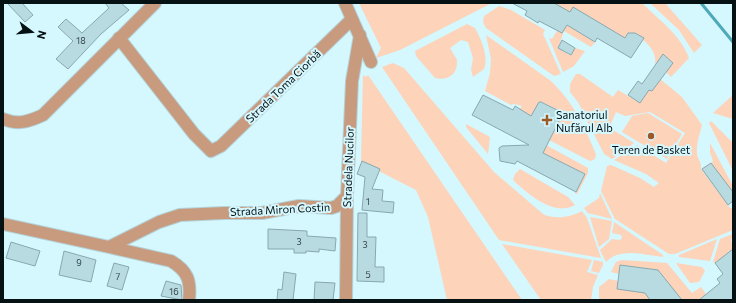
<svg xmlns="http://www.w3.org/2000/svg" width="736" height="303" font-family="Commissioner,sans-serif">
<rect width="100%" height="100%" fill="#d5f7fe"/>
<!-- green -->
<path fill="#fdd3b9" d="M359 3H492L400 50 376 58 381 48Z
M554 3H642C659 20 680 34 689 58L671 77 666 72 673 63 663 55 655 65C657 55 651 46 643 40L644 38 635 33H627L625 38 573 7 564 23 595 42 591 47 564 31 558 48 569 55H571L575 48 585 51 574 66 563 72 549 38 552 39 557 31 563 8Z
M650 3H665L702 45 694 53 679 30Z
M499 6 511 10 545 30 543 34 561 74 554 76 486 28 483 22 484 16Z
M467 24 475 28C481 39 489 56 484 69L473 77 471 70 473 58 468 42 461 40 450 48 457 60C458 74 448 81 435 78L416 56 415 51Z
M486 35 551 81C575 105 583 124 596 154L595 159 590 161 549 140 561 116 564 115 563 113 542 102H539L531 119 520 109 522 106 514 104 511 105 485 91 490 73 491 59Z
M393 63 404 68 494 172 543 214C554 220 572 217 582 211L587 218 601 258 499 240 382 67Z
M576 74H580L613 97 618 90 640 103 649 90 652 91 660 79 682 97 702 125C700 134 696 143 697 154 698 160 702 163 701 169L730 208 733 209V230L675 254H669L615 219 601 191 607 166 611 165 640 178 654 187 659 183 646 174 614 160 637 145 666 163 685 133 650 112 625 116 616 112 609 128 592 131 578 102 570 92V84Z
M363 75 366 77 368 75 522 300H447L428 217 416 190 361 162Z
M733 95V119L713 113Z
M648 113 682 134 667 159 622 132 632 116Z
M711 121 733 143V171L709 123Z
M466 124 490 137 488 154 466 127Z
M613 130 634 143 612 159 604 154 594 134Z
M710 143 733 186V192L711 163 713 161 710 152Z
M546 145 588 168V173L577 194 575 193 585 174 542 153Z
M520 169 568 197 575 205C554 217 528 194 513 180L515 174Z
M600 193 612 219 588 213 584 208 599 198Z
M590 217 612 221 609 239 599 247Z
M614 222 663 255V257C644 255 620 247 606 262L600 250 612 239 620 240 622 238 621 235 612 233Z
M733 234 731 240 733 249 715 263 713 262 720 239Z
M717 239 710 261 679 257V255Z
M502 244 592 260 587 272 598 275 593 287 591 300H541Z
M594 260 603 262V265L599 273 591 271Z
M622 260 667 263 692 293 701 287 706 294 699 300H682L658 270 620 265 619 274 611 272 616 262Z
M676 263 702 267 705 271 699 282 690 283Z
M609 279 618 281V289L645 293 650 300H599V287Z"/>
<g fill="none" stroke-linecap="round" stroke-linejoin="round">
<!-- stream -->
<path stroke="#4eaab9" stroke-width="3" d="M701 3 733 42"/>
</g>
<!-- building -->
<path fill="#b8dbe1" stroke="#87a8ae" d="M7 3H22L33 15 25 22Z
M105 3H121L129 10 101 34 68 69 56 59 73 41 58 27 66 19 82 33 109 8Z
M512 3H554L570 12 573 7 625 38 628 33H635L644 38 631 58 597 38 595 42 567 25 562 33 539 21 538 23 525 15 527 11Z
M562 40 575 48 571 55 558 48Z
M663 54 673 63 652 91 649 90 640 103 628 95 638 81 642 84Z
M483 95 513 110 515 106 531 116 539 102H541L563 113 543 153 585 174 576 192 517 161 515 164 500 161 499 148 502 146 529 145 472 115Z
M362 161 380 169 372 189 383 190 382 201 394 202 393 213 362 210 365 177 357 174Z
M711 163 733 192V201L728 205 702 169Z
M358 213H367V237H376L375 267H384V282L357 281Z
M268 229 307 231V236L336 238 335 251 319 249V252L306 251V253H294V249H268Z
M11 242 40 251 35 266 6 258Z
M733 249V300H699L720 283 717 279 723 274 715 263Z
M64 251 96 260 91 282 59 275Z
M114 263 129 267 122 290 107 286Z
M620 265 658 270 682 300H650L645 293 617 289Z
M284 272 296 274 293 300H277L278 289 282 290Z
M166 281 181 285 182 300 161 296Z
M315 282 335 283 333 300H314Z"/>
<g fill="none" stroke-linecap="round" stroke-linejoin="round">
<!-- minor casing -->
<g stroke="#b4d2d9" stroke-width="14">
<path id="minor" d="M345 3 371 62
M119 38 194 134 211 151 221 146 352 19
M3 119C18 125 28 122 43 115L155 3
M3 224 109 247 159 222 180 215 224 213H262L299 206 331 208 337 206 347 196
M109 247 171 261C188 271 191 281 189 300
M346 300 347 196 352 81 360 35"/>
</g>
<!-- minor -->
<use href="#minor" stroke="#c89b7e" stroke-width="12"/>
</g>
<!-- markers -->
<g fill="#9d5a29" stroke="#d5f7fe" stroke-width="1.5">
<path d="M545 114h4v4h4v4h-4v4h-4v-4h-4v-4h4z"/>
<circle cx="651" cy="136" r="4"/>
</g>
<g text-anchor="middle" dominant-baseline="central" stroke-width="4" stroke-linejoin="round" paint-order="stroke">
<!-- number labels -->
<g font-size="9" fill="#324447">
<text x="81" y="40">18</text>
<text x="368" y="201">1</text>
<text x="299" y="241">3</text>
<text x="365" y="244">3</text>
<text x="79" y="262">9</text>
<text x="368" y="274">5</text>
<text x="118" y="276">7</text>
<text x="174" y="291">16</text>
</g>
<!-- street labels -->
<g font-size="11" fill="#061114" stroke="#d5f7fe">
<text transform="translate(283 86) rotate(-44)">Strada Toma Ciorbă</text>
<text transform="translate(348 167) rotate(-88)">Stradela Nucilor</text>
<text transform="translate(280 209) rotate(-3)">Strada Miron Costin</text>
</g>
<!-- poi labels -->
<g font-size="11" fill="#061114" stroke="#d5f7fe" text-anchor="start">
<text x="556" y="114">Sanatoriul<tspan x="556" dy="13">Nufărul Alb</tspan></text>
<text x="651" y="149" text-anchor="middle">Teren de Basket</text>
</g>
</g>
<!-- border -->
<rect width="736" height="303" fill="none" stroke="#061114" stroke-width="8"/>
<!-- north arrow -->
<g transform="translate(32 32) rotate(106)" stroke="#d5f7fe" stroke-width="3" paint-order="stroke">
<path d="M0-3L7 15L0 10L-7 15Z" fill="#061114"/>
<text y="-6" font-size="11" font-weight="bold" text-anchor="middle" fill="#061114">N</text>
</g>
</svg>
